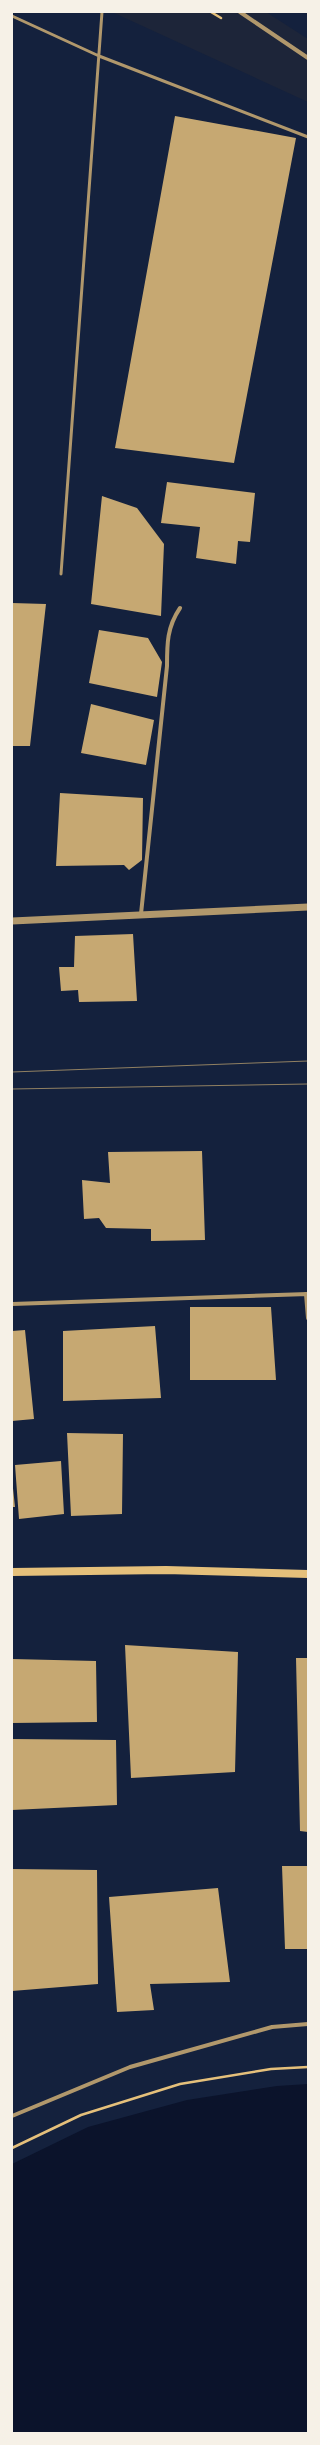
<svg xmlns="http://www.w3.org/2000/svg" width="320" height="2445" font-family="Montserrat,sans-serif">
<rect width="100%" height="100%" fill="#14213d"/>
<!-- green -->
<path fill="#1d2539" d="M112 12H266L308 39V102Z"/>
<!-- water -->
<path fill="#0b132b" d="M308 2084V2433H12V2164L88 2127 187 2100 277 2086Z"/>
<!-- building -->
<path fill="#c6a872" d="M175 116 296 138 234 463 115 448Z
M167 482 255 493 250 542 238 541 236 564 196 558 200 527 161 523Z
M102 496 137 508 164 544 161 616 91 604Z
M12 603 46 604 30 746H12Z
M99 630 148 638 162 662 157 697 89 683Z
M91 704 154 720 146 765 81 753Z
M60 793 143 798 142 860 129 870 124 865 56 866Z
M133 934 137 1001 79 1002 78 990 61 991 59 967H74L75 936Z
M202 1151 205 1240 151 1241V1229L106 1228 99 1218 84 1219 82 1180 110 1183 108 1152Z
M190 1307H271L276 1380H190Z
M155 1326 161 1398 63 1401V1331Z
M25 1330 34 1419 12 1421V1331Z
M67 1433 123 1434 122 1514 71 1516Z
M61 1461 64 1514 19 1519 15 1465Z
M12 1479 15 1507H12Z
M125 1645 238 1652 235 1772 131 1778Z
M296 1658H308V1832L300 1831Z
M12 1659 96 1661 97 1722 12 1723Z
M12 1739 116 1740 117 1805 12 1810Z
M282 1866H308V1949H285Z
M12 1869 97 1870 98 1984 12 1991Z
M218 1888 230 1982 150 1984 154 2010 117 2012 109 1897Z"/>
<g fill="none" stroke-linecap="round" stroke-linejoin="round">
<!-- path -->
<path stroke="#e5c07b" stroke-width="2.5" d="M211 12 221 18
M12 2148 81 2115 180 2084 271 2069 308 2067"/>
<!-- service -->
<path stroke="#b1986c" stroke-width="3" d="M12 16 99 56 308 137
M61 574 102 12"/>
<!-- minor -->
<path stroke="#b1986c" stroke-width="4" d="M240 12 308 58
M141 914 167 666C167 644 167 627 180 608
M306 1294 308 1318
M12 1304 308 1294
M12 2116 130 2067 272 2027 308 2024"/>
<!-- tertiary -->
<path stroke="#b1986c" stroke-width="7" d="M12 921 308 907"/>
<!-- secondary -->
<path stroke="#e5c07b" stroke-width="8" d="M12 1572 166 1570 308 1574"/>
<!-- tram -->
<path stroke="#918062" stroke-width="1" d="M12 1072 308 1061
M12 1089 308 1084"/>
</g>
<!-- border -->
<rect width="320" height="2445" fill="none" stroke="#f6f1e7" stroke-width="26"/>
</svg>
